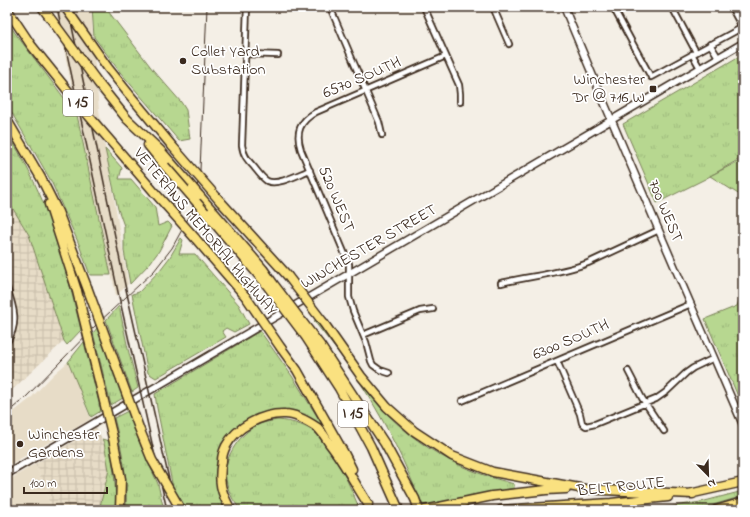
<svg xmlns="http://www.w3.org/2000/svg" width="750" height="517" font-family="'Indie Flower',sans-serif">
<defs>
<pattern id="industrial-grid" width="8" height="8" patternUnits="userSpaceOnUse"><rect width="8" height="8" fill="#e7dcc7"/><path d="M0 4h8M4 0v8" fill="none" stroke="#c7bdaa"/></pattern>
<pattern id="grass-tufts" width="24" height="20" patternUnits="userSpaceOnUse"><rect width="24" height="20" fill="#b7d790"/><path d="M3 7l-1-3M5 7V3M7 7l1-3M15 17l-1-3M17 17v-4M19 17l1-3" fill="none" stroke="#9eb97c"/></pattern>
</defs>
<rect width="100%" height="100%" fill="#f4efe6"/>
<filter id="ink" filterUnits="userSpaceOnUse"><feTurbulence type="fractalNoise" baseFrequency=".025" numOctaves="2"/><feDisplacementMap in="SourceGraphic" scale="8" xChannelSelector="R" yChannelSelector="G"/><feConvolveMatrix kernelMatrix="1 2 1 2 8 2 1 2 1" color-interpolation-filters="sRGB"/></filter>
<g filter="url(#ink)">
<!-- built -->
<path fill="#e7dcc7" d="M55 7H91L94 55 99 110 106 154 114 198 128 284 116 296Z
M68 362 70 369H72L84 402 91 419 7 466V417L30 399 54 374Z
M35 464 37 468 52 510H7V481Z"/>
<!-- industrial -->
<path fill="url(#industrial-grid)" d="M7 199 29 235 64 341 7 395Z
M96 427 104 443 109 470 99 510H52L37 468 35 464 69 444Z"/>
<!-- grass -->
<path fill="url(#grass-tufts)" stroke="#798057" d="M92 7H105L153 70 181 102 186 110 190 139 179 141 120 72 94 37Z
M7 21 15 33 77 115 111 275H90L78 242 51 181 34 151 7 105Z
M743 54V157L705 179 657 203 623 124Z
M7 132C23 158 36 184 47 212 62 250 71 290 81 330L67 345 64 341 29 235 7 199Z
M105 149 122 168 119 179H131L155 207 158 226 168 222 172 226 159 251 150 263 130 284 124 251V226L118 209Z
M181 238 183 240 179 254H195L239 305 249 324 234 332 226 328 222 331 226 337 156 378 148 373 132 294 139 292 160 270 170 257Z
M743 290V408L705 319 737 306Z
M119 306 128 349 138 388 132 392 106 320Z
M316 320C326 335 337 349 348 364 361 381 372 399 387 414 412 439 443 460 476 472 488 477 501 480 514 484V488L473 495 423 507C406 465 387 425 363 387 348 364 331 343 314 321Z
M97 328 123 398 111 405 93 333Z
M260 331 292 376 325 429 318 424 265 413 248 419 238 427 222 447 217 461 216 475 218 490 222 502 226 510H188L173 488 157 408 155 394Z
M84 342 101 411 91 417 68 362Z
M128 411 141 446 158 484 164 510H126C128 477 122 450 114 418Z
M278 420C292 421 310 426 320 437 325 442 329 449 333 455 344 472 352 491 360 510H241C233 501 228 492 226 479 226 476 225 473 225 470 228 452 242 431 260 424 265 422 272 421 278 420Z
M102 439 109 441C113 464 117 487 115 510H99L109 470 104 443Z
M743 491V496L696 510H648L701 502Z"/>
<!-- park -->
<path fill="#b7d790" stroke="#798057" d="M743 159V197L710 176Z"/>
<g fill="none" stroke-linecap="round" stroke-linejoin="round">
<!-- street casing -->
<g stroke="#3b2a1e" stroke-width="8">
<path id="street" d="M247 7 242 145C243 155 248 161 254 167 258 172 262 178 267 181 278 186 299 174 310 170
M330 7 379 122 382 135
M424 7 459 85 460 94V102
M493 7 509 44
M613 7 634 46 651 77 743 27
M672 7 696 52
M731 7 742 27
M710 44 718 57
M245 54 278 55
M692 54 700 68
M501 283C530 276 560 274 588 263L659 230
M7 288C14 308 19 323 7 342
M363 335 420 311 433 309
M557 361 580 414 582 423 586 426 595 424 656 399 666 392 686 373 693 368 714 358
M628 371 642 398 664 431
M389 373 380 370 373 365 371 361 366 342 353 311 349 297V264L301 150C295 132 300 121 316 112L446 56
M462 401 691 304"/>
</g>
<!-- secondary casing -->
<g stroke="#3b2a1e" stroke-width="9">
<path id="secondary" d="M564 7C622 147 683 286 743 425
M7 474 743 43"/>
</g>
<!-- highway casing -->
<g stroke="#3b2a1e" stroke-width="11">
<path id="highway" d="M7 9 31 45
M128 93 173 147
M127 119 161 151 193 188
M7 120 41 178 58 212 87 287
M148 145 165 166
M126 159 155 193
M199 195 263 269 272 282
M220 201 287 275
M49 204 77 291
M205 212 266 284
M195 238 246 297
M323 322 361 376 387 407 414 431 452 456 493 472 585 489
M310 332 320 345 385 444 415 499 419 510
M306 337 339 388 371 447 399 510
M281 348 297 370 345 455 352 469
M113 438 121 479 120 510
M580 489 693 494
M689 494 743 482
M231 510C221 493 218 481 222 461 222 456 224 450 226 446 236 427 263 413 285 414 296 414 309 422 318 428 322 432 326 438 329 443 344 462 355 484 368 504
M425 510 492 496 546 490 566 489
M501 510 611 503 668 497
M716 510 743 502"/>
</g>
<!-- street -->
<use href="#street" stroke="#fff" stroke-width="4.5"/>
<!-- secondary -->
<use href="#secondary" stroke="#fff" stroke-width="6"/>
<!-- highway -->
<use href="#highway" stroke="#fae180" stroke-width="8"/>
<!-- tram -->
<path stroke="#3b2a1e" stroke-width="1" d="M7 413 26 397 97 324 154 271 172 248 190 215 195 200 200 170 207 7"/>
<!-- rail -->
<path stroke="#3b2a1e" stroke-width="1.5" d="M57 7 118 292 167 510
M68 7 125 285 176 510"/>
<!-- highway-bridge casing -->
<g stroke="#3b2a1e" stroke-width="11" stroke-linecap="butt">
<path id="highway-bridge" d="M42 7 99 84 127 119
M65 7 108 68 128 93
M31 45 81 107 126 159
M173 147 220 201
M165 166 205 212
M193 188 199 195
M155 193 195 238
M287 275 323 322
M272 282 310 332
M266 284 306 337
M87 287 139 428 152 460 181 510
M77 291 113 438
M246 297 281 348"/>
</g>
<!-- highway-bridge -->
<use href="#highway-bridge" stroke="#fae180" stroke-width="8"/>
</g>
</g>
<!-- markers -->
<g fill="#3b2a1e" stroke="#fff" stroke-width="1.5">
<circle cx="183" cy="61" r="4"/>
<rect x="649" y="85" width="8" height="8" rx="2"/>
<circle cx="20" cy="444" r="4"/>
</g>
<g text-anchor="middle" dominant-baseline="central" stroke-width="3.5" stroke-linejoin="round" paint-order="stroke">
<!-- shield labels -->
<g fill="#fff" stroke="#766a62" stroke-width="1">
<rect x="63" y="90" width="30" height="26" rx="3"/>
<rect x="338" y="401" width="30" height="26" rx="3"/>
</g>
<g font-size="15" font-weight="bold" fill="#3b2a1e">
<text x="78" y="103">I 15</text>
<text x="353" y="414">I 15</text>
</g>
<!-- poi labels -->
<g font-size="16" fill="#3b2a1e" stroke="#fff" text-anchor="start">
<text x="191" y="52">Collet Yard<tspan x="191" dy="18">Substation</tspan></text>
<text x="645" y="80" text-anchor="end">Winchester<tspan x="645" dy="18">Dr @ 716 W</tspan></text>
<text x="28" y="435">Winchester<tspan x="28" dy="18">Gardens</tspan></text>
</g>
<!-- street labels -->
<g font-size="16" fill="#3b2a1e" stroke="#fff">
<text transform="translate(362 78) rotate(-23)">6570 SOUTH</text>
<text transform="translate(336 199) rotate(67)">520 WEST</text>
<text transform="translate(665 211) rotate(67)">700 WEST</text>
<text transform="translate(205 232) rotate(50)">VETERANS MEMORIAL HIGHWAY</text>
<text transform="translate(369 247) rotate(-30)">WINCHESTER STREET</text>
<text transform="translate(571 340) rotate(-23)">6300 SOUTH</text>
<text transform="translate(621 487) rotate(-6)">BELT ROUTE</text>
</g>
</g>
<!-- margin -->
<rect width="750" height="517" fill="none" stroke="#fff" stroke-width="24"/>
<rect x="12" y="12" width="726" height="493" fill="none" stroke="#3b2a1e" stroke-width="1.5" filter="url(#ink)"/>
<!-- north arrow -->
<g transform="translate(708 475) rotate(157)" stroke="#ffffff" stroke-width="3" paint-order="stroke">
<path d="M0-3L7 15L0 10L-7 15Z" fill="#3b2a1e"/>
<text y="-6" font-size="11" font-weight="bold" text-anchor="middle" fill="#3b2a1e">N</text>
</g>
<!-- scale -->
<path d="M24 487v6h83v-6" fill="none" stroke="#3b2a1e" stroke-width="2"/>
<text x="30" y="487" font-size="12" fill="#3b2a1e" stroke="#ffffff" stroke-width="3" paint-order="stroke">100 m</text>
</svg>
